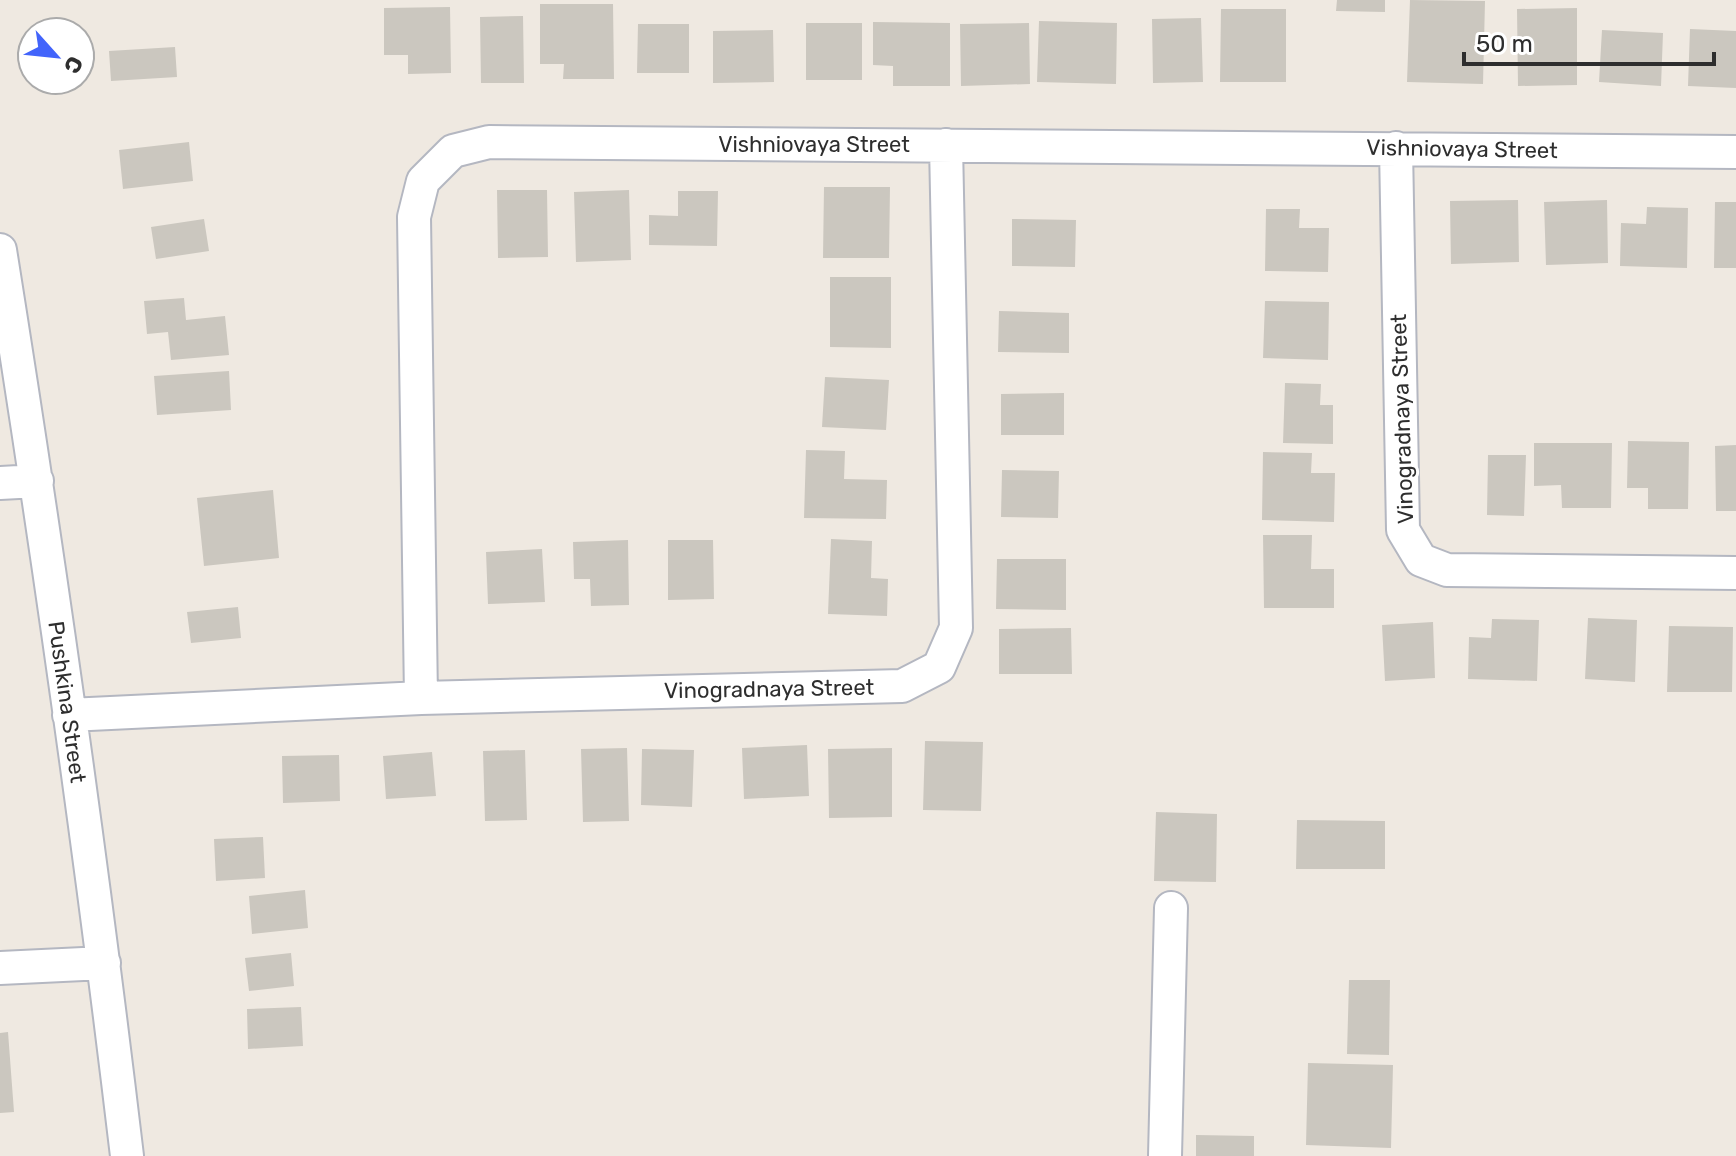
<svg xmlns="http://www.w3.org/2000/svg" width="1736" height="1156" font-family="Rubik,sans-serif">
<rect width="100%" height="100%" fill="#efe9e1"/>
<!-- building -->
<path fill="#cbc7bf" d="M1337 0H1385V12L1336 11Z
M1410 0 1485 1 1483 84 1407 82Z
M540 4H613L614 79H563L564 64H540Z
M450 7 451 73 408 74V55H384V8Z
M1577 8V85L1518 86 1517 9Z
M1221 9H1286V82H1220Z
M523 16 524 83H481L480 17Z
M1201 18 1203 82 1153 83 1152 19Z
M1039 21 1117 23 1116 84 1037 82Z
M873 22 950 23V86H893V66L873 65Z
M806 23H862V80H806Z
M1029 23 1030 84 961 86 960 24Z
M638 24H689V73H637Z
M1690 29 1736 31V88L1688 86Z
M773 30 774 82 713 83V31Z
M1602 30 1663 33 1661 86 1599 82Z
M175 47 177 77 111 81 109 51Z
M189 142 193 181 123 189 119 150Z
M824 187H890L889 258H823Z
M497 190H547L548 257 498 258Z
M629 190 631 260 576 262 574 192Z
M678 191H718L717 246 649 245V215L678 216Z
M1518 200 1519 262 1451 264 1450 201Z
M1607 200 1608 263 1546 265 1544 202Z
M1715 202H1736V268H1714Z
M1647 207 1688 208 1687 268 1620 266 1621 223 1646 224Z
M1266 209H1300L1299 228H1329L1328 272 1265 271Z
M204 219 209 251 156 259 151 227Z
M1012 219 1076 220 1075 267 1012 266Z
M830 277H891V348L830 347Z
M184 298 186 320 225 316 229 355 171 360 168 332 147 334 144 301Z
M1265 301 1329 302 1328 360 1263 358Z
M999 311 1069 313V353L998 352Z
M229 371 231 410 157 415 154 376Z
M825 377 889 380 886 430 822 427Z
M1285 383 1321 384 1320 405H1333V444L1283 443Z
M1064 393V435H1001V394Z
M1628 441 1689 442 1688 509H1648V488H1627Z
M1534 443H1612L1611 508H1562L1561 485 1534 486Z
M1736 445V511H1716L1715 446Z
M806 450 845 451 844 479 887 480 886 519 804 518Z
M1263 452 1312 453 1311 473H1335L1334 522 1262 520Z
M1488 455H1526L1524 516 1487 515Z
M1002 470 1059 471 1058 518 1001 517Z
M273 490 279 558 204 566 197 498Z
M1263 535H1312L1311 569H1334V608H1264Z
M831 539 872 541 871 578 888 579 887 616 828 614Z
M628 540 629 605 591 606 590 579H574L573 542Z
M668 540H713L714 599 668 600Z
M542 549 545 602 488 604 486 552Z
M997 559H1066V610L996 609Z
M238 607 241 638 191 643 187 612Z
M1588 618 1637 620 1635 682 1585 679Z
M1492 619 1539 620 1537 681 1468 679 1469 637 1491 638Z
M1433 622 1435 678 1385 681 1382 625Z
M1669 626 1733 627 1732 692H1667Z
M1071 628 1072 674H999V629Z
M925 741 983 742 981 811 923 810Z
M807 745 809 796 744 799 742 748Z
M627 748 629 821 583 822 581 749Z
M892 748V817L829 818 828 749Z
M642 749 694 750 692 807 641 805Z
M525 750 527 820 485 821 483 751Z
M432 752 436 796 386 799 383 756Z
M339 755 340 801 283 803 282 756Z
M1156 812 1217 814 1216 882 1154 881Z
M1297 820 1385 821V869H1296Z
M263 837 265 878 216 881 214 839Z
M305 890 308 928 252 934 249 896Z
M291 953 294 986 249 991 245 958Z
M1349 980H1390L1389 1055 1347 1054Z
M301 1007 303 1046 248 1049 247 1009Z
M8 1032 14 1112 0 1113V1033Z
M1308 1063 1393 1065 1391 1148 1306 1145Z
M1196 1135 1254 1136V1156H1196Z"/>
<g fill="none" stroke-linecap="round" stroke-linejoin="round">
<!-- minor casing -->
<g stroke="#b4b7c1" stroke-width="36">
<path id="minor" d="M1396 148 1403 530 1421 560 1447 570 1736 573
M0 250C48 551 91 853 127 1156
M0 483 37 481
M421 698 414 217 423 181 453 151 489 142 1736 152
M69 715 421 698 902 686 939 667 956 628 946 145
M0 968 104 963
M1165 1156 1171 908"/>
</g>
<!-- minor -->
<use href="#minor" stroke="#fff" stroke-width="32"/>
</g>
<g text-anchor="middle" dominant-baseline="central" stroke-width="6" stroke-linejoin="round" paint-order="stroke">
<!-- street labels -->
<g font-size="22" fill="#2e2e2e" stroke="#fff">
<text x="814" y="144">Vishniovaya Street</text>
<text transform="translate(1462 149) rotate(1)">Vishniovaya Street</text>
<text transform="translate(1402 419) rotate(-92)">Vinogradnaya Street</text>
<text transform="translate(769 689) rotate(-1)">Vinogradnaya Street</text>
<text transform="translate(67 702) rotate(82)">Pushkina Street</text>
</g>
</g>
<!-- north arrow -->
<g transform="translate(56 56) rotate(117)"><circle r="38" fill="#ffffff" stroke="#ababab" stroke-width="2"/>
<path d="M0-6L14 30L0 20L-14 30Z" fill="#4264fb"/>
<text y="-12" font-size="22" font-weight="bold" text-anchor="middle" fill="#2e2e2e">С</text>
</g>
<!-- scale -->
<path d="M1464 52v12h250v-12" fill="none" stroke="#2e2e2e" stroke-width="4"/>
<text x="1476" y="52" font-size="24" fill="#2e2e2e" stroke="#ffffff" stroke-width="6" paint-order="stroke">50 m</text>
</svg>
